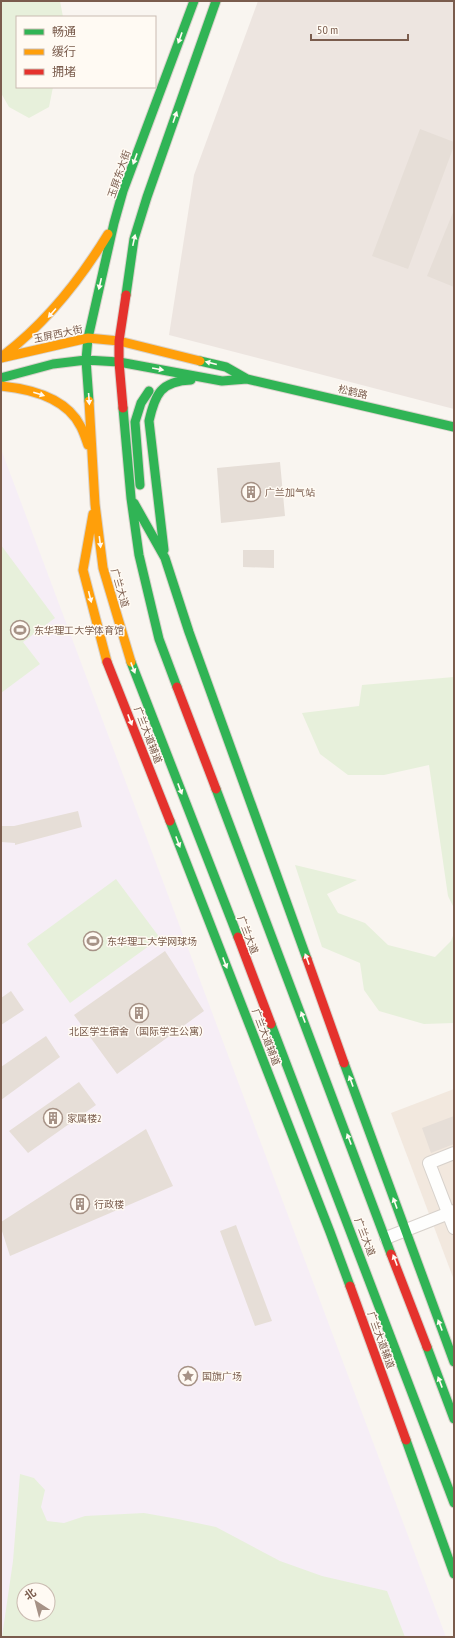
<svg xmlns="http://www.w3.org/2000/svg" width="455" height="1638" font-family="'PT Sans Narrow','Noto Sans SC',sans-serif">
<rect width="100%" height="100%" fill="#f9f5f0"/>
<!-- residential -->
<path fill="#f2e8de" d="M454 1089V1280L391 1113Z"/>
<!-- industrial -->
<path fill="#ede5e0" d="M258 1H454V409L169 335 194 175Z"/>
<!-- education -->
<path fill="#f6eef6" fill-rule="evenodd" d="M1 449 446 1637H1ZM24 1590H48V1614H24Z"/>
<!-- green -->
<path fill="#e7f0db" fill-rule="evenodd" d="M1 1H60L63 17H17V87H53L49 107 29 118 9 107 1 93Z
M1 545 55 618 23 642 40 664 1 693Z
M454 677V908L448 896 429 765 384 775H348L320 754 302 713 359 706 362 685Z
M295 865 357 880 327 894 338 913 365 923 388 945 435 957 451 941 454 933V1023L424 1024 379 1011 364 990 360 963 322 947Z
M116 879 160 938 70 1003 27 944Z
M20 1474 34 1478 45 1490 41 1507 47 1521 64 1523 85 1516 144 1513 178 1519 216 1527 280 1561 322 1576 387 1591 405 1637H2L13 1561ZM24 1590H48V1614H24Z"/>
<!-- building -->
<path fill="#e6ded7" d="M420 129 454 142V146L408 269 372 256Z
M454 210V287L427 276Z
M280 462 285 516 221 523 217 468Z
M243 550H274V568L243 567Z
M78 811 82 827 15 845V843L1 842V826H14Z
M165 951 204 1011 117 1074 74 1015Z
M11 991 24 1010 1 1025V998Z
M46 1036 60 1057 1 1100V1067Z
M79 1082 96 1105 28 1153 9 1131Z
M454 1116V1144L431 1153 422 1128Z
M146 1129 173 1186 10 1256 1 1228V1222Z
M236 1225 272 1321 255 1326 220 1231Z"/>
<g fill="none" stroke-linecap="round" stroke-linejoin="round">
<!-- street casing -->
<g stroke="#d7d1cb" stroke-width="14">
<path id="street" d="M454 1153 429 1163 454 1228
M386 1238 454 1211"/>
</g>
<!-- fast casing -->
<g stroke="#d9d2cb" stroke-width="11">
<path id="fast" d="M126 295 134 239 147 197 216 1
M200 361 226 367 247 379
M1 378 53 364 86 360 119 362 222 381 247 379 454 427
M89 401 86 360 88 338 114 223 123 191 194 1
M123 408 131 498 139 555 159 639 177 687
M140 485 135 422 141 403 149 391
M134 503 165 558 189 632 307 959
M164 550 149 421C155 394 161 381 191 380
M131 662 238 937
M216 789 391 1254
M170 821 330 1232 350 1286
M271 1024 454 1503
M344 1063 454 1362
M427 1347 454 1419
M406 1440 454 1574"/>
</g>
<!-- slow casing -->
<g stroke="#d9d2cb" stroke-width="11">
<path id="slow" d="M5 354C48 321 80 280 108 234
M1 358 88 338 119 341 200 361
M1 386C31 389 67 398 81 427 84 433 86 439 88 445
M89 401 95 504 103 568 131 662
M93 514 83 570 107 662"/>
</g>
<!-- jam casing -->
<g stroke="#d9d2cb" stroke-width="11">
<path id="jam" d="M123 408 119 362V341L126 295
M107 662 170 821
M177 687 216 789
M238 937 271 1024
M307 959 344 1063
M391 1254 427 1347
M350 1286 406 1440"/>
</g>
<!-- street -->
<use href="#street" stroke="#fefefd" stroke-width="12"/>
<!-- fast -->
<use href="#fast" stroke="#30b455" stroke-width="9"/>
<!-- slow -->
<use href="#slow" stroke="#ff9f0a" stroke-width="9"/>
<!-- jam -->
<use href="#jam" stroke="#e5322d" stroke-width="9"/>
</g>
<!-- one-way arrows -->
<defs><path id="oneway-solid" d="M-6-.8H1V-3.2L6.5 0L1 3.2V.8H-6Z"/></defs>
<g fill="#fffaf3">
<use href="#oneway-solid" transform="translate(180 38) rotate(110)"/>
<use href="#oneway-solid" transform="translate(175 117) rotate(-71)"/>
<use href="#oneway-solid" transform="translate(135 159) rotate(110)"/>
<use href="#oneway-solid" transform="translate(134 240) rotate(-78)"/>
<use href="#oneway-solid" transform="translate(100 284) rotate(103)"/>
<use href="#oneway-solid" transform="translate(52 313) rotate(131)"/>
<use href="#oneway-solid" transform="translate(211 363) rotate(-166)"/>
<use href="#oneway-solid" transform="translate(158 369) rotate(10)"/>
<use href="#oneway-solid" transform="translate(39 394) rotate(17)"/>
<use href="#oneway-solid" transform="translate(89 399) rotate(86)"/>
<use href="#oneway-solid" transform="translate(100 542) rotate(83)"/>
<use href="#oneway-solid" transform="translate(90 597) rotate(76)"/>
<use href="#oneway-solid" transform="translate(133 668) rotate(69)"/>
<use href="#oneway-solid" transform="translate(130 720) rotate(69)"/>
<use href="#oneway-solid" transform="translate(180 789) rotate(69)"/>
<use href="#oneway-solid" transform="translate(178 842) rotate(69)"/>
<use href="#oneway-solid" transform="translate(307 959) rotate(-110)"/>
<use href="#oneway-solid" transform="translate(225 963) rotate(69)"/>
<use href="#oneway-solid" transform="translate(303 1017) rotate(-111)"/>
<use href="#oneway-solid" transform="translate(351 1081) rotate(-110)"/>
<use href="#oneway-solid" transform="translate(349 1139) rotate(-111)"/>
<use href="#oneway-solid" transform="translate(395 1203) rotate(-110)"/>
<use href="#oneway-solid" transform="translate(395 1260) rotate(-111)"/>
<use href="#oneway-solid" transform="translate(440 1325) rotate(-111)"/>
<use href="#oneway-solid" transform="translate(440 1382) rotate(-111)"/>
</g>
<!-- icons -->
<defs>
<g id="building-ring" transform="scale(1)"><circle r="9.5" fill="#fffaf3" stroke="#a69286" stroke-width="1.5"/><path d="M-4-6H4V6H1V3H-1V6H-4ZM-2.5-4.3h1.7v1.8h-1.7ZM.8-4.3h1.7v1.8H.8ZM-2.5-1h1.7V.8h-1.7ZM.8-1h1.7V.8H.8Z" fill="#a69286"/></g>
<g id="stadium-ring" transform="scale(1)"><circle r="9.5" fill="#fffaf3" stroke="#a69286" stroke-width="1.5"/><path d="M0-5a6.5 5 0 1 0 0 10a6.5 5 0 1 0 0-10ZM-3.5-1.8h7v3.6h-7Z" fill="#a69286"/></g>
<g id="sight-ring" transform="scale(1)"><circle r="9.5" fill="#fffaf3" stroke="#a69286" stroke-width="1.5"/><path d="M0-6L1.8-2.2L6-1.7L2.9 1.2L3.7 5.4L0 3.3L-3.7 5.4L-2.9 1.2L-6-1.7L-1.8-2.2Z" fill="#a69286"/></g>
</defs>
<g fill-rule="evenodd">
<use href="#building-ring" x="251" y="492"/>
<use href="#stadium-ring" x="20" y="630"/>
<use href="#stadium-ring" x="93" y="941"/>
<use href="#building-ring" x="139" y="1013"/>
<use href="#building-ring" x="53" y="1118"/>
<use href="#building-ring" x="80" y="1204"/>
<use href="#sight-ring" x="188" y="1376"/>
</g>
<g text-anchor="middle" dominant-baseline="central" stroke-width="3" stroke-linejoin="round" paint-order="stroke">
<!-- street labels -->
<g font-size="10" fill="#7a5c4d" stroke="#fffaf3">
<text transform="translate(119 174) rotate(-71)">玉屏东大街</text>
<text transform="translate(58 334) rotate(-12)">玉屏西大街</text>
<text transform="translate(353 392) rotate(13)">松鹤路</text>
<text transform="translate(120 588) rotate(74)">广兰大道</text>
<text transform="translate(148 735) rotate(69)">广兰大道辅道</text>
<text transform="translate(248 935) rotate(69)">广兰大道</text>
<text transform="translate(266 1037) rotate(69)">广兰大道辅道</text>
<text transform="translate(365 1237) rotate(69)">广兰大道</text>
<text transform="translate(381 1340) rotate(70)">广兰大道辅道</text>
</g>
<!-- poi labels -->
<g font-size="10" fill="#7a5c4d" stroke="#fffaf3" text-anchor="start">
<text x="265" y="492">广兰加气站</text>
<text x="34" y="630">东华理工大学体育馆</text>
<text x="107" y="941">东华理工大学网球场</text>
<text x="139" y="1031" text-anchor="middle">北区学生宿舍（国际学生公寓）</text>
<text x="67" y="1118">家属楼2</text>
<text x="94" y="1204">行政楼</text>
<text x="202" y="1376">国旗广场</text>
</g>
</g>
<!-- border -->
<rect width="455" height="1638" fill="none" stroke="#7a5c4d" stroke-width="4"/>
<!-- legend -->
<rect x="16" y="16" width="140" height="72" fill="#fffaf3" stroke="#cabbb1"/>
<rect x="24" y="29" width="20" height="6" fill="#30b455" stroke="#cabbb1"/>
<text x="52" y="36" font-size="12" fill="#7a5c4d">畅通</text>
<rect x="24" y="49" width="20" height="6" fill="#ff9f0a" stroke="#cabbb1"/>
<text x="52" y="56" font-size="12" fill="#7a5c4d">缓行</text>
<rect x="24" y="69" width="20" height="6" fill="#e5322d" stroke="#cabbb1"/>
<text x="52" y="76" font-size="12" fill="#7a5c4d">拥堵</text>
<!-- north arrow -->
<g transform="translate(36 1602) rotate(324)"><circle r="19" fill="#fffaf3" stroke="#cabbb1"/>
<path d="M0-3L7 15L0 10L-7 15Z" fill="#a69286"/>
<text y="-6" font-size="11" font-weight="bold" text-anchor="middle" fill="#7a5c4d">北</text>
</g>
<!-- scale -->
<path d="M311 34v6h97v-6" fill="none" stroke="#7a5c4d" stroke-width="2"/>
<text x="317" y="34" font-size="12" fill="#7a5c4d" stroke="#fffaf3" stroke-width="3" paint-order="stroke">50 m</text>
</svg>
